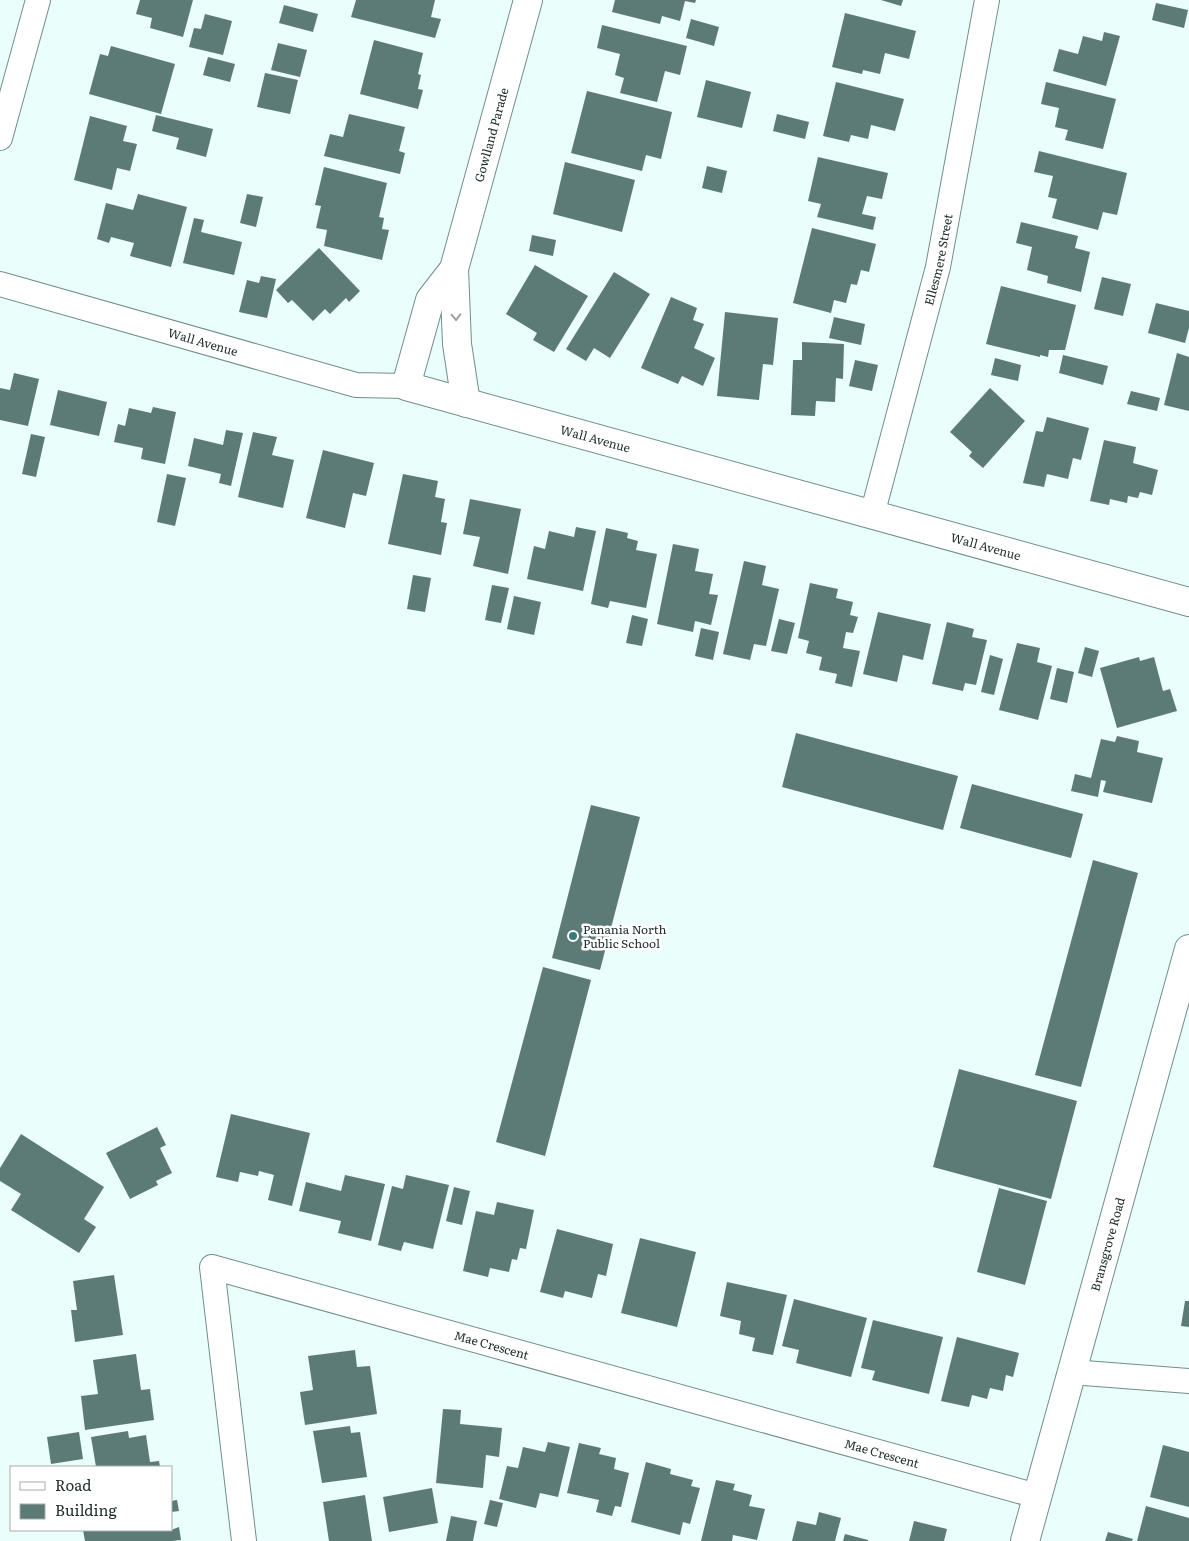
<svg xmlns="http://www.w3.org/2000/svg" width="1189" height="1541" font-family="Literata,serif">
<rect width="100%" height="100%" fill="#eafefb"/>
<!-- building -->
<path fill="#5d7b76" d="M140 0H193L183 37 150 28 152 18 136 14Z
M356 0H435L431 17 441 19 435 38 351 17Z
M615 0H696L695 3 685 1 680 21 662 16 660 24 612 12Z
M881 0H903L901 6Z
M1156 3 1188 10 1184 28 1152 20Z
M284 5 318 14 313 32 279 23Z
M845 13 916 31 909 59 885 53 880 74 863 70 862 74 832 67Z
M205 14 232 21 223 55 189 47 194 28 201 29Z
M691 19 719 27 714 46 686 38Z
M602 25 687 46 680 75 665 71 657 102 620 93 624 78 615 75 620 54 597 48Z
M1104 32 1120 36 1106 86 1053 71 1059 49 1078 54 1083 36 1102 41Z
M374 40 423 53 418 74 421 75 418 89 423 90 418 109 360 94Z
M278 43 307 50 300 77 271 70Z
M111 46 175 64 161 114 89 94 100 54 108 56Z
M208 57 235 64 230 82 203 75Z
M265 73 298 80 290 114 257 107Z
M706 80 751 92 742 128 697 117Z
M836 82 904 99 895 131 871 125 868 139 851 135 849 142 823 136Z
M1046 82 1116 99 1103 149 1065 140 1068 130 1055 127 1059 108 1041 104Z
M587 91 672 112 661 159 646 155 642 171 571 153Z
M349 114 405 127 399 151 405 153 400 174 324 156 330 134 343 137Z
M777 114 809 122 805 139 773 131Z
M156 115 213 129 206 157 176 149 179 138 152 131Z
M90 116 127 126 123 141 137 144 130 171 117 168 112 190 74 180Z
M1039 151 1127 173 1117 215 1103 212 1098 230 1052 218 1057 199 1048 197 1053 176 1034 172Z
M818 157 888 173 882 199 867 196 862 214 876 217 873 230 817 217 821 204 808 201Z
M565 162 635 180 622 232 553 214Z
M707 166 727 171 722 193 702 188Z
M324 167 387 183 379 217 384 218 382 229 389 230 382 260 324 246 327 230 316 228 321 206 315 205Z
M138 194 187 207 171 267 130 256 134 243 111 237 109 243 97 239 106 203 133 210Z
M247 194 263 197 256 227 240 223Z
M194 218 204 220 201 232 242 242 234 275 183 263Z
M1021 222 1078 236 1075 248 1090 252 1081 292 1047 283 1048 276 1027 270 1032 247 1016 243Z
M812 228 876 244 869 272 861 270 857 285 851 284 846 303 834 300 831 313 793 303Z
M532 235 556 240 553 256 529 251Z
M319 248 360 291 349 302 346 298 330 314 325 309 313 321 292 300 288 303 276 290Z
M535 265 588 296 554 352 533 340 537 333 506 314Z
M614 272 650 294 610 358 594 348 586 361 566 349Z
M261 276 276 279 267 318 239 312 247 280 259 283Z
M1102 277 1131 284 1123 316 1094 309Z
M1001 286 1076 305 1065 350H1049L1048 357 1040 355V357L986 344Z
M671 297 697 308 693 320 704 324 694 348 715 358 703 386 682 376 678 384 641 368Z
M1156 303 1189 311V328L1185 343 1148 333Z
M725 312 778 318 773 365 763 364 759 400 717 396Z
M834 317 865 324 861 345 829 338Z
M802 342 844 344 843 379 836 378 835 402 816 401 815 416 791 415 793 360H802Z
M1177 353 1189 357V411L1164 405Z
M1063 355 1108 366 1103 385 1059 373Z
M995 358 1021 365 1018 381 991 375Z
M855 360 878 365 872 391 849 386Z
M14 373 39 379 28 426 0 420V388L10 390Z
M990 388 1025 421 983 468 969 456 972 452 950 432Z
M58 390 107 402 99 436 50 425Z
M1131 391 1160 398 1157 411 1127 404Z
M153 407 176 412 165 464 141 459 143 448 114 442 118 424 125 426 129 408 151 413Z
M1047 417 1089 428 1081 460 1073 458 1068 479 1047 474 1044 487 1023 483 1036 431 1043 432Z
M226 430 243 433 231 486 219 483 221 474 188 466 194 438 223 445Z
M253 432 277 437 272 455 294 460 283 508 238 497Z
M31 434 45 437 36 477 22 474Z
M1104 440 1136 447 1133 463 1158 470 1152 495 1140 492 1138 498 1128 496 1127 503 1110 499 1109 505 1090 501Z
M323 450 374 463 366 496 353 493 345 528 306 518Z
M167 474 186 478 175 526 157 522Z
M403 474 438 481 435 497 445 499 441 522 447 523 441 555 388 544Z
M470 499 521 509 508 574 473 566 480 537 463 534Z
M576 527 596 531 583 591 527 579 534 546 545 549 549 531 574 537Z
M606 528 628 533 627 538 638 541 636 550 657 554 646 608 610 601 608 608 591 604Z
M673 544 699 549 695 571 713 574 709 594 718 595 711 625 695 621 693 632 657 624Z
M744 561 766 566 762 585 779 589 766 646 754 644 750 660 723 654Z
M413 575 431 578 425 612 407 609Z
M810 583 838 589 836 598 853 602 850 615 858 617 853 633 846 632 843 648 860 651 852 687 835 683 837 674 819 670 822 657 806 653 809 641 798 638Z
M492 585 509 588 501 623 485 620Z
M514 596 541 602 534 635 507 629Z
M878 612 931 624 923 660 903 655 897 682 863 674Z
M632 615 648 619 642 646 626 643Z
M779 619 795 623 787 654 771 651Z
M947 622 974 629 972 637 987 640 976 685 965 683 963 691 932 684Z
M701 628 719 632 713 660 695 656Z
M1017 643 1040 648 1037 662 1052 666 1038 720 999 710Z
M1085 647 1099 651 1092 677 1078 673Z
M990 655 1003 659 994 695 981 692Z
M1139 657 1140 661 1154 657 1163 691 1170 689 1177 711 1117 728 1100 668Z
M1057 668 1074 672 1067 703 1050 699Z
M796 733 958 776 943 830 782 787Z
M1117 736 1139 741 1137 752 1163 758 1152 803 1103 792 1106 781 1101 780 1098 797 1071 791 1075 774 1091 778 1101 739 1115 742Z
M972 784 1083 814 1071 858 960 828Z
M591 805 640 817 600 970 552 958Z
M1093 860 1138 873 1081 1087 1035 1075Z
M543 967 591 980 545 1156 496 1142Z
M959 1069 1077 1101 1051 1199 933 1167Z
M231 1114 310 1133 292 1206 268 1200 274 1175 259 1171 258 1176 240 1172 238 1182 216 1177Z
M157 1127 166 1145 160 1148 172 1173 156 1181 158 1185 130 1199 106 1153Z
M21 1134 104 1187 84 1219 96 1227 79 1253 11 1210 21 1194 0 1181V1168Z
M345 1175 385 1184 371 1241 338 1233 341 1221 299 1211 306 1182 341 1191Z
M406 1175 449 1185 433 1249 404 1242 401 1251 378 1245 392 1186 403 1189Z
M454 1187 470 1191 462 1225 446 1221Z
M999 1188 1047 1201 1025 1285 977 1272Z
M497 1202 534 1210 526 1249 520 1248 517 1260 512 1259 509 1272 490 1268 488 1277 463 1271 476 1211 494 1215Z
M557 1229 613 1244 606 1276 598 1274 592 1298 565 1291 563 1298 540 1292Z
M640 1238 696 1252 677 1327 621 1313Z
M114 1275 123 1335 75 1342 71 1310H77L73 1281Z
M727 1282 787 1295 773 1355 752 1351 755 1338 739 1334 741 1321 720 1316Z
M794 1299 867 1318 851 1377 796 1363 799 1350 782 1346Z
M1185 1301H1189V1327L1181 1326Z
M873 1320 943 1337 929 1394 872 1380 875 1371 861 1368Z
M957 1337 1019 1353 1013 1377 1006 1375 1003 1391 990 1388 987 1399 972 1395 969 1407 941 1401Z
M355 1350 357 1367 370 1366 377 1414 305 1425 300 1392 313 1390 308 1356Z
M136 1354 141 1390 150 1389 154 1420 85 1430 81 1396 98 1394 93 1360Z
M443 1409 461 1410 460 1424 502 1428 499 1457 486 1455 483 1488 436 1483Z
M350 1426 351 1433 360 1432 367 1477 322 1483 313 1431Z
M128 1431 129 1438 146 1435 150 1462 159 1461 160 1467H96L91 1437Z
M79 1432 83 1459 51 1464 47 1437Z
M548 1442 570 1447 558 1497 540 1493 536 1508 499 1499 507 1466 518 1468 523 1447 545 1452Z
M579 1443 601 1448 599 1454 616 1458 614 1469 629 1473 621 1507 615 1506 612 1516 596 1512 599 1500 567 1493Z
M1163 1445 1189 1452V1507L1150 1497Z
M646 1462 671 1469 670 1474 693 1480 691 1486 700 1488 690 1524 683 1522 680 1535 631 1522Z
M716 1480 735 1484 733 1490 752 1495 749 1506 765 1509 757 1540 733 1535 732 1541H701Z
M432 1488 438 1523 389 1532 383 1497Z
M365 1495 372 1541H329L323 1502Z
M177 1500 179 1511 171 1512V1501Z
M490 1500 503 1503 497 1527 484 1524Z
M1146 1506 1189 1518V1541H1137Z
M819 1512 841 1518 835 1541H792L797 1521 816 1525Z
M451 1516 477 1521 473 1541H446Z
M914 1521 947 1529 944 1541H909Z
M179 1527 181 1540 172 1541H85L83 1530H171Z
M1108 1532 1133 1539 1132 1541H1105Z
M845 1534 868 1540V1541H843Z"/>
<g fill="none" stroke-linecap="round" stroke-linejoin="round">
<!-- street casing -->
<g stroke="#708f8a" stroke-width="26">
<g id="street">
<path d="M0 138 38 0"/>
<path id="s1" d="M0 284 356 385 406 386"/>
<path id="s2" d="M872 515 938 267 987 0"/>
<path d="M1071 1372 1189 1381"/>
<path id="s3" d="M244 1541 212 1267 1037 1496"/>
</g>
</g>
<!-- secondary casing -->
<g stroke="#708f8a" stroke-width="30">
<g id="secondary">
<path id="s4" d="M454 269 430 300 406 386 1189 602"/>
<path id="s5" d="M466 403 457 344 454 269 528 0"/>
<path id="s6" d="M1025 1541 1189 949"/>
</g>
</g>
<!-- street -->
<use href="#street" stroke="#fff" stroke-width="24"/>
<!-- secondary -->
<use href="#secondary" stroke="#fff" stroke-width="28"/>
</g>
<!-- one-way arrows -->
<defs><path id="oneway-chevron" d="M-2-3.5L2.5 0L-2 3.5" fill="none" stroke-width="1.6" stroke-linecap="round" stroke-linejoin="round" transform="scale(1.25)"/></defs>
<use stroke="#9ca1a0" href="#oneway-chevron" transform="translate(456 317) rotate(88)"/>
<!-- markers -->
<circle fill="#387e76" stroke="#fff" stroke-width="2" cx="573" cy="936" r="5"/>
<g text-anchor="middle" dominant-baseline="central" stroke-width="5" stroke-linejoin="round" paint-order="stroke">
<!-- street labels -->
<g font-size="12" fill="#222f2d" stroke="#fff">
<text stroke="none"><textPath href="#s5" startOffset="274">Gowlland Parade</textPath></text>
<text stroke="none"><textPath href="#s2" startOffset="264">Ellesmere Street</textPath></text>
<text stroke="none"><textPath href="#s1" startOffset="211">Wall Avenue</textPath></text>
<text stroke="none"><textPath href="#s4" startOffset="325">Wall Avenue</textPath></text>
<text stroke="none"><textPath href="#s4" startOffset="730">Wall Avenue</textPath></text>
<text stroke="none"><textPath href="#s6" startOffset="308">Bransgrove Road</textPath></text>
<text stroke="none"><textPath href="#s3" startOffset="566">Mae Crescent</textPath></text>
<text stroke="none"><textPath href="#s3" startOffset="971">Mae Crescent</textPath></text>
</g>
<!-- poi labels -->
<g font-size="12" fill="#222f2d" stroke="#fff" text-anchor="start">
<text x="583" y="929">Panania North<tspan x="583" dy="14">Public School</tspan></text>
</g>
</g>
<!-- legend -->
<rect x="10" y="1466" width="162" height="65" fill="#ffffff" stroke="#a7acab"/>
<rect x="20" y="1482" width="25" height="8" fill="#ffffff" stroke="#a7acab"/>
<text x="55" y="1491" font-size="15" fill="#222f2d">Road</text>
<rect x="20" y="1504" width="25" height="15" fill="#5d7b76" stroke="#a7acab"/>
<text x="55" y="1516" font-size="15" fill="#222f2d">Building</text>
</svg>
